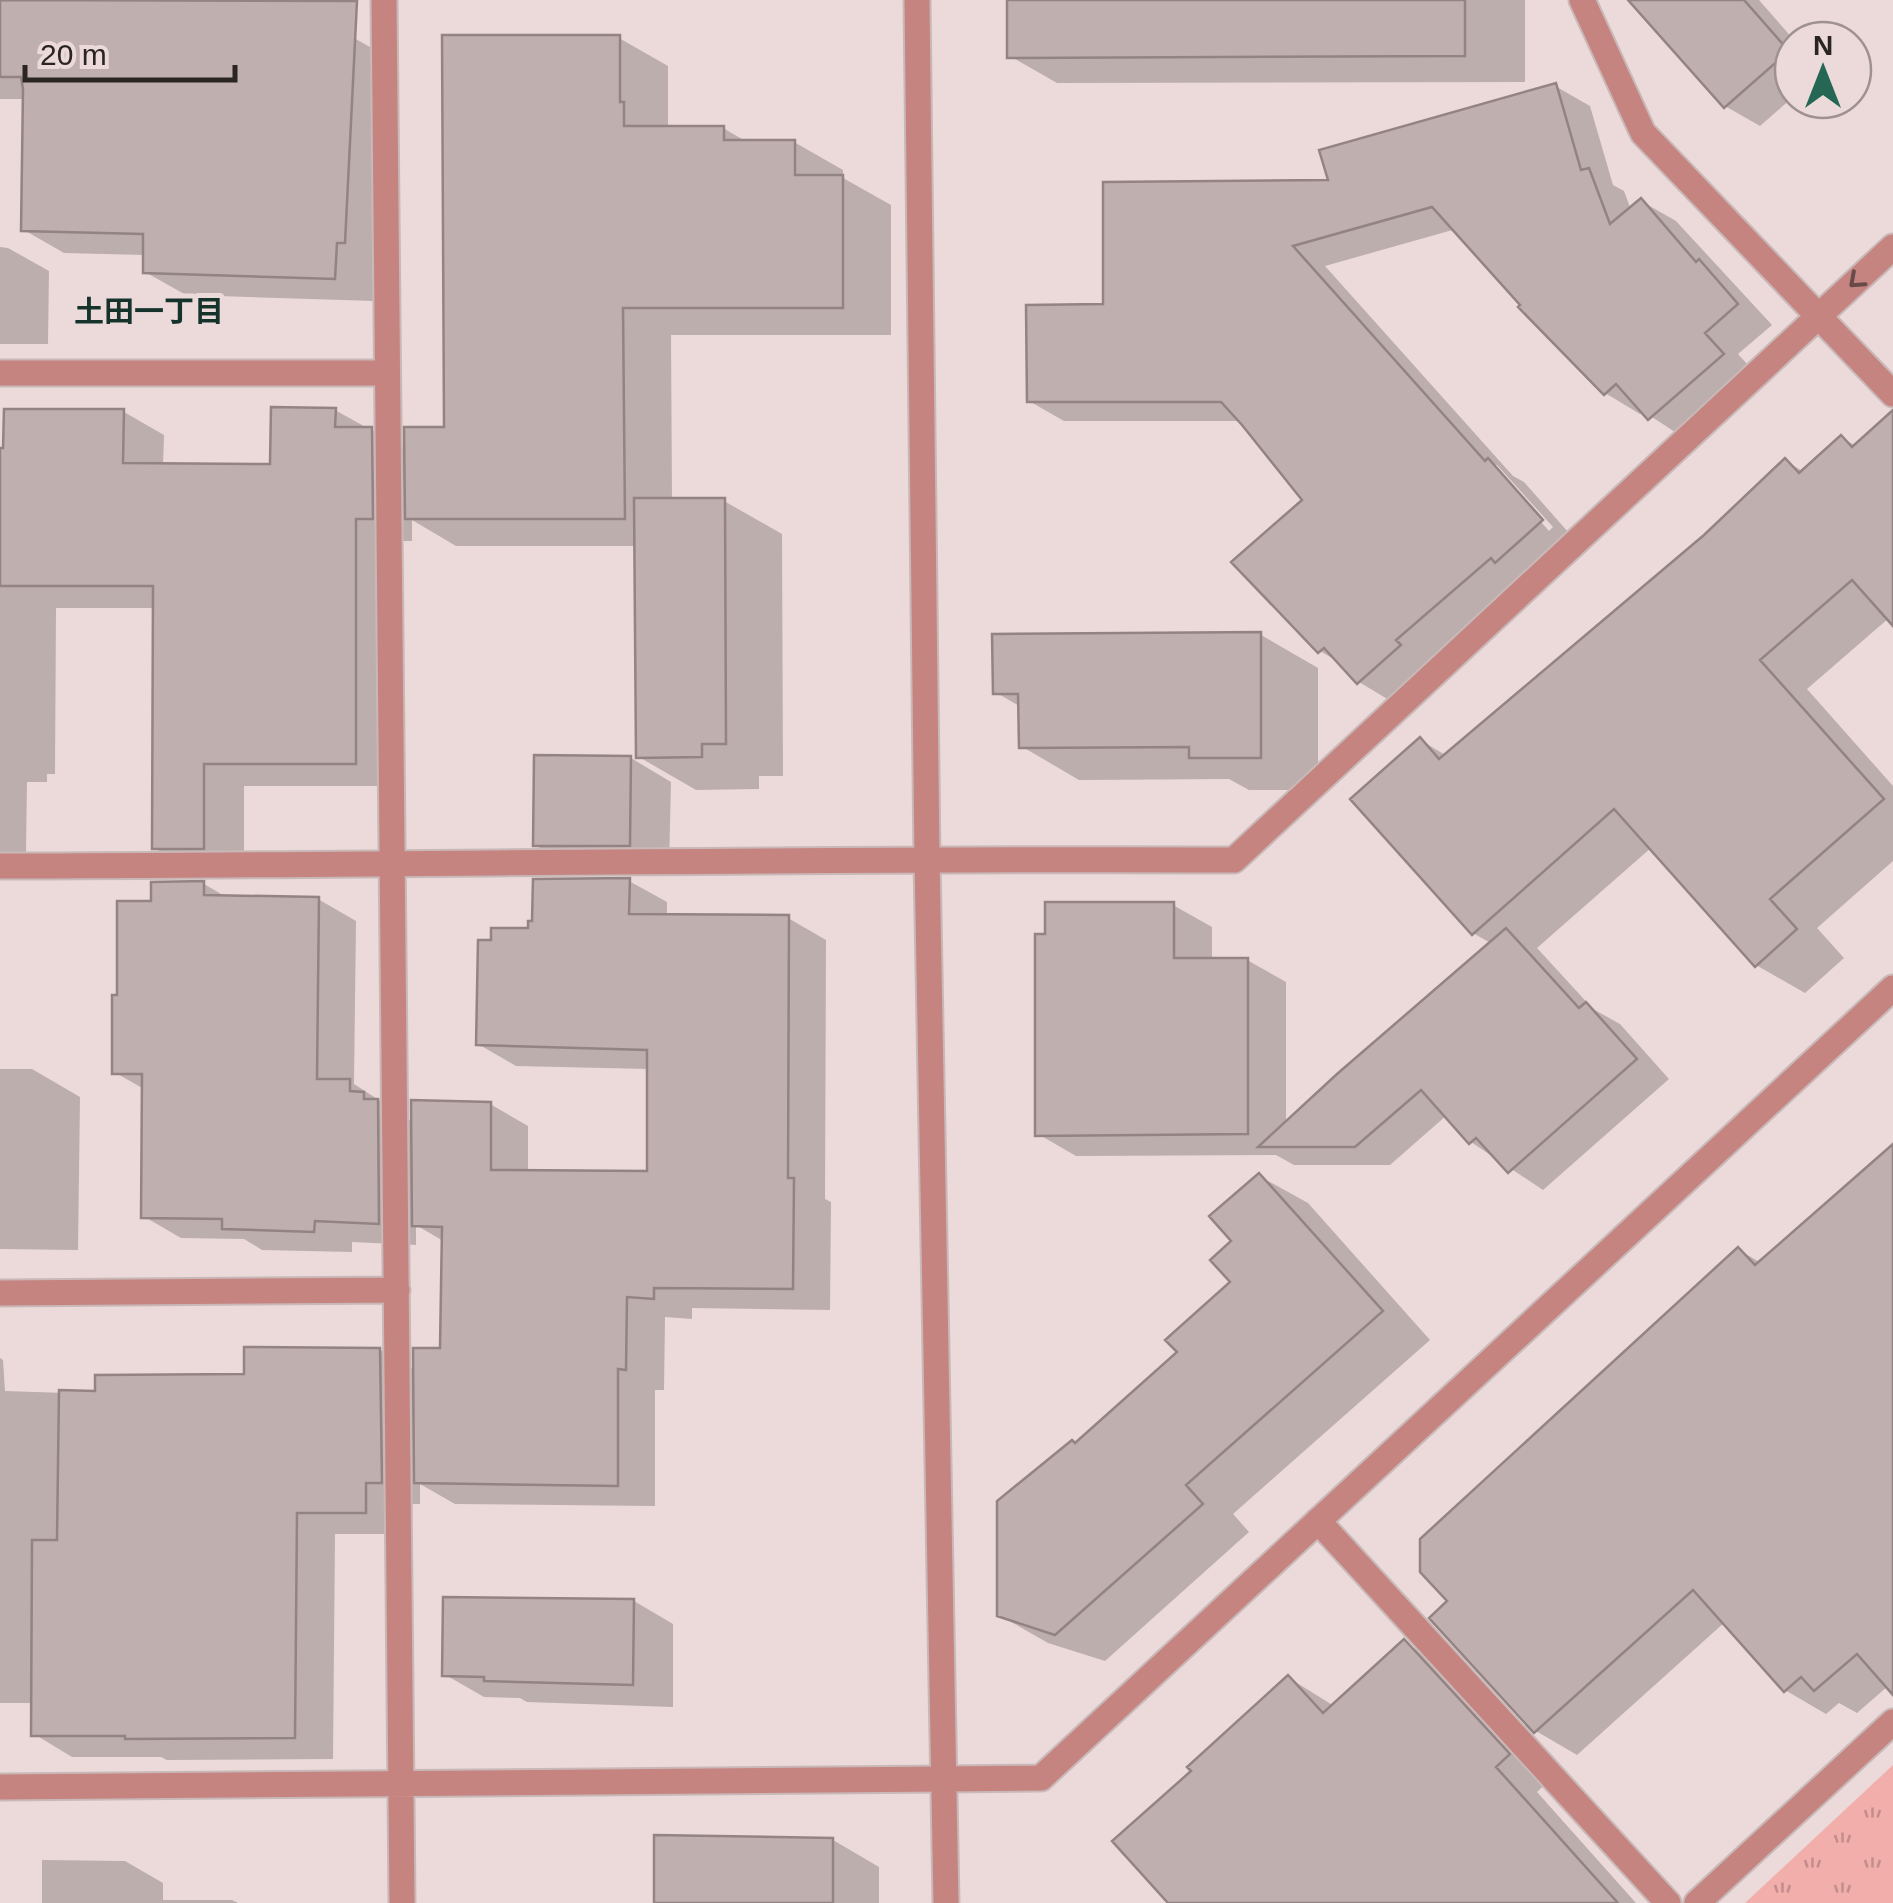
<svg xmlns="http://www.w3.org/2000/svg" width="1893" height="1903" font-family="Helvetica,'Noto Sans JP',sans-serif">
<defs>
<pattern id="park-tufts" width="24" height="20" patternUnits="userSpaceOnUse" patternTransform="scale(2.5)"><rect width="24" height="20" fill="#f1aeab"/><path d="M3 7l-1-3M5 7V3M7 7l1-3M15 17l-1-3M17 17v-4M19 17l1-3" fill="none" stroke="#c38d8b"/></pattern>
</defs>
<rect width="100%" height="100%" fill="#ebdad9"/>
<!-- park -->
<path fill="url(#park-tufts)" d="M1893 1765V1903H1745Z"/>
<!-- shadow -->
<path fill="#0003" fill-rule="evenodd" d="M0 0H303V38H354L395 61 375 301 186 295 145 272V255L64 253 24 230 23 99H0Z
M1010 0H1525V82L1057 83 1010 56Z
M1640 0H1759L1794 40 1793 97 1760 126 1725 106Z
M619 38 668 66V128H723L747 142H794L843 170V178L891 205V335H671L672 501H724L782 534 783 776H759V789L696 790 639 757 637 546H456L412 520V541H396V786H244V871H195L154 848 155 608H56L55 774H47V782H27L26 853H0V451L124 412 164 435 163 466 272 467 335 410 407 450 447 429Z
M1555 86 1590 106 1613 185 1624 191 1631 210 1641 201 1676 221 1772 325 1738 354 1757 375 1684 438 1643 411 1640 414 1605 393 1456 229 1325 266 1513 476 1524 482 1576 541 1394 703 1359 682 1342 664 1320 651 1305 500 1240 421H1064L1029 401 1105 307 1331 183ZM1490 464 1497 465 1553 527 1549 531Z
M0 247 8 248 49 271 48 344H0Z
M1893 413V622L1889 618 1807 689 1893 786V861L1817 928 1844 958 1805 993 1756 965 1652 847 1537 948 1593 1009 1620 1024 1669 1079 1543 1190 1471 1142 1447 1115 1390 1165H1294L1276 1155 1076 1156 1038 1134 1173 905 1212 927V960H1247L1286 982V1125L1492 944 1473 933 1420 740 1447 756 1705 537 1786 461 1804 472 1842 438 1856 446Z
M1261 635 1318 668V790H1249L1229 779 1079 780 1021 746V707L995 692Z
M631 758 671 782 669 867 575 868 535 845Z
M629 881 667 902V916L788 918 826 940 825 1199 831 1202 830 1310 692 1308V1319L665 1317 664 1390H655V1506L455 1504 420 1484V1504H404V1534H335L333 1759 167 1760 161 1757H72L34 1734V1703H0V1358L3 1360 5 1391 97 1394 246 1376 380 1350 416 1371 443 1351 445 1242 416 1225V1245L352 1242V1252L262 1250 244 1239 181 1238 143 1216 144 1089 114 1072 119 998 154 904 204 884 228 898 318 899 356 921 354 1084 413 1122 490 1104 528 1126V1173L649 1174V1069L516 1066 478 1044 531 931Z
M0 1069H32L80 1097 78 1250 0 1249Z
M1893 1147V1691L1888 1686 1857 1713 1839 1703 1826 1714 1785 1690 1725 1622 1577 1755 1536 1731 1450 1601 1739 1250 1761 1263Z
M1259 1176 1308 1203 1430 1340 1233 1514 1249 1532 1105 1661 1048 1643 999 1615 1077 1445 1180 1353 1233 1282 1235 1241Z
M634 1601 673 1624V1707L527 1702 520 1698 484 1697 444 1674Z
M1405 1643 1447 1667 1550 1780 1537 1792 1636 1903H1172L1194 1772 1289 1678 1334 1706Z
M833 1840 879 1867V1903H656Z
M42 1860 125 1861 163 1883V1900H232L238 1903H42Z"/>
<!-- building -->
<path fill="#bfafae" stroke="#938382" stroke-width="2.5" d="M0 0 357 1 345 243H337L335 279 143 273V234L21 231 23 89 21 77H0Z
M1007 0H1465V56L1007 58Z
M1628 0H1744L1789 51 1724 108Z
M442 35H620V102H624V126H724V140H795V175H843V308H623L625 519H405L404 427H444Z
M1556 83 1581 170 1589 168 1610 224 1641 198 1696 262 1699 259 1738 304 1705 333 1724 354 1648 420 1616 384 1604 395 1518 307 1520 305 1432 207 1293 246 1485 461 1488 458 1543 520 1495 563 1491 558 1396 640 1401 645 1357 684 1324 648 1318 653 1231 562 1302 500 1242 425 1221 402H1027L1026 305 1103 304V182L1328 180 1319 150Z
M271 407 336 408 335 427H372L373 519H356V764H204V849H152L153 586H0V448H3L4 409H124L123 463 270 464Z
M1893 410V626L1852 580 1760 660 1884 799 1770 899 1797 929 1755 967 1614 809 1472 935 1350 799 1420 737 1439 759 1704 535 1785 458 1799 473 1841 435 1852 447Z
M634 498H725L726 744H702V757L636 758Z
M1261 632V758H1189V747L1019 748 1018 694H993L992 634Z
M534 755 631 756 630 846H533Z
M630 878 629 914 789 915 788 1178H794L793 1289 654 1288V1299L627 1297 626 1370 618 1369V1486L414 1483 413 1348H440L442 1227 412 1226 411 1100 491 1102V1170L647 1171V1050L476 1045 478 940H491V928H528V921H532L533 879Z
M204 881V895L319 897 317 1079H350V1091L364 1092V1099H378L379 1224 315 1221 314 1232 222 1229V1219L141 1218 142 1074H112V995H117V901H151V882Z
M1045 902H1174V958H1248V1134L1035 1136V934H1045Z
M1506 928 1579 1008 1586 1002 1637 1059 1508 1173 1476 1138 1469 1144 1421 1090 1355 1147H1258L1337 1074Z
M1893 1144V1695L1857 1654 1814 1691 1801 1677 1784 1692 1693 1590 1534 1733 1429 1618 1447 1601 1420 1572V1539L1738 1247 1755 1265Z
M1259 1173 1383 1311 1186 1485 1203 1504 1055 1635 997 1616V1501L1072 1440 1075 1443 1177 1352 1165 1340 1230 1282 1210 1260 1231 1241 1209 1216Z
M244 1347 380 1348 382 1483H366V1513H297L295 1738 125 1739V1736H31L32 1540H57L59 1390 95 1391V1375L244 1374Z
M443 1597 634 1599 633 1685 484 1681V1677L442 1676Z
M1404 1639 1510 1754 1496 1767 1618 1903H1168L1112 1841 1191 1771 1187 1767 1288 1675 1323 1713Z
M654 1835 833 1838V1903H654Z"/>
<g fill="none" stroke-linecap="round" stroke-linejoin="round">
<!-- minor casing -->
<g stroke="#c8b9b8" stroke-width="29">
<path id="minor" d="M384 0 402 1903
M1582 0 1643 133 1893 394
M0 373H387
M0 866C411 865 823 858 1234 860L1893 247
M0 1293 397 1290
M1318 1521 1668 1903
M0 1787 946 1779
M1697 1903 1893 1722"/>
</g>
<!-- tertiary casing -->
<g stroke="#c8b9b8" stroke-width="29">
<path id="tertiary" d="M917 0 927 859 946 1903
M946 1779 1041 1778 1893 988"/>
</g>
<!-- minor -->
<use href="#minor" stroke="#c68481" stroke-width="25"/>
<!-- tertiary -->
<use href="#tertiary" stroke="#c68481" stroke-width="25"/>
</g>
<!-- one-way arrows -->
<defs><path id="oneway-chevron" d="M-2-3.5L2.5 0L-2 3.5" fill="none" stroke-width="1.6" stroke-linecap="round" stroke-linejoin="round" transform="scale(2.5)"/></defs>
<use stroke="#684a49" href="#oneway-chevron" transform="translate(1856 281) rotate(138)"/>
<g text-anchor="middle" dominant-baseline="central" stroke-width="10" stroke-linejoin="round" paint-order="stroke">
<!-- neighbourhood labels -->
<g font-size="30" font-weight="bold" fill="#15332b" stroke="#ebdad9">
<text x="149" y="311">土田一丁目</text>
</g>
</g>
<!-- north arrow -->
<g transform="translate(1823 70)"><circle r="48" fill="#ebdad9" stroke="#9e9190" stroke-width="2.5"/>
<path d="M0-8L18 38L0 25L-18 38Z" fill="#256655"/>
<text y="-15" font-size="28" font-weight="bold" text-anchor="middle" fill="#2a2423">N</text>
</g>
<!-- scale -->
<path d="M25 65v15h210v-15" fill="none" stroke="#2a2423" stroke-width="5"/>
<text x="40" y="65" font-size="30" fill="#2a2423" stroke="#ebdad9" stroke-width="8" paint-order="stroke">20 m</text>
</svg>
